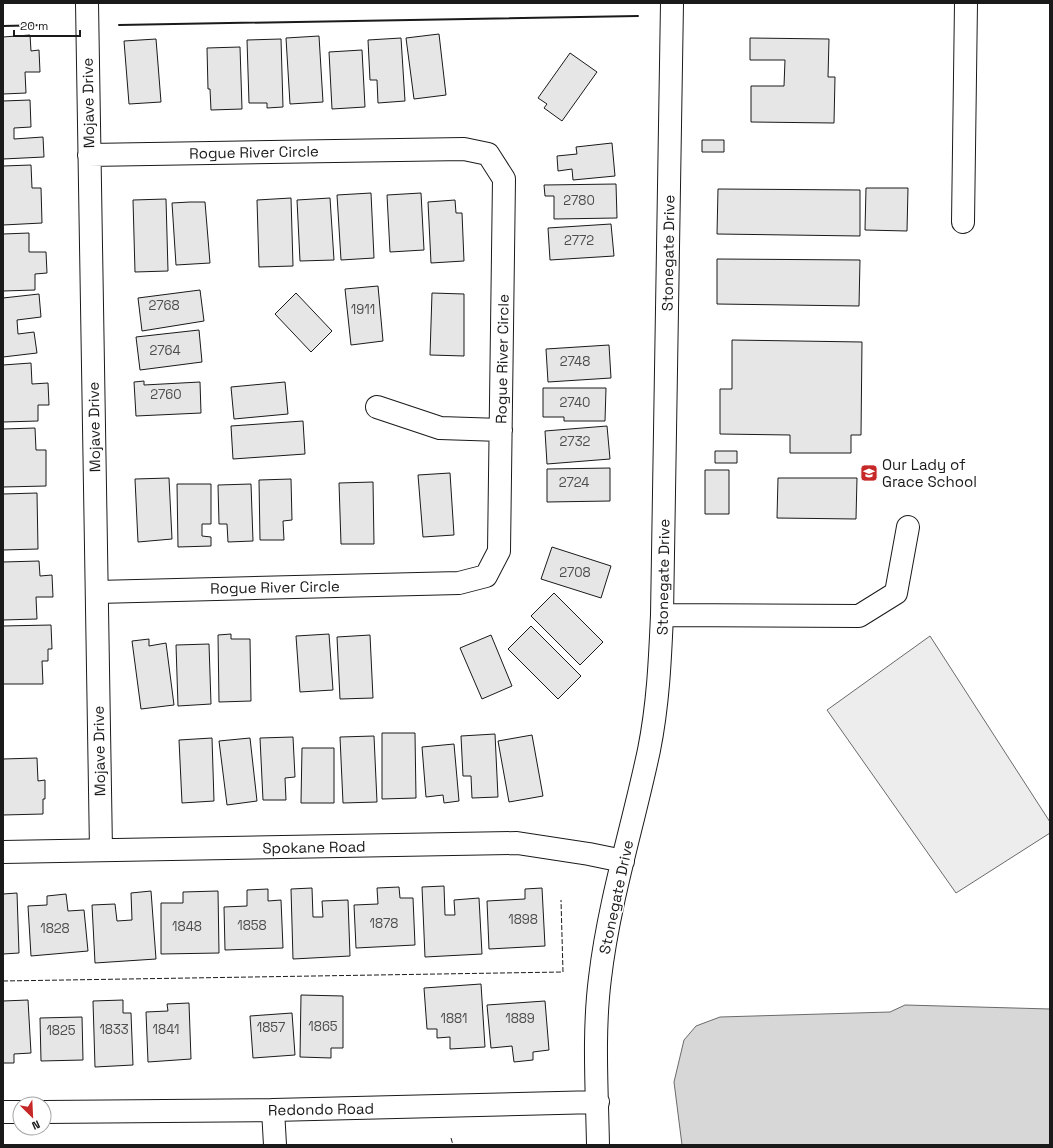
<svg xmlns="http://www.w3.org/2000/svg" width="1053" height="1148" font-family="'Space Grotesk',sans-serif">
<rect width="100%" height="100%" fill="#fff"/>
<!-- built -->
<path fill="#ededed" stroke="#6a6a6a" d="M930 636 1050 822V833L956 893 827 710Z"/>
<!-- water -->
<path fill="#d7d7d7" stroke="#6a6a6a" d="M905 1005 1050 1009V1145H682L674 1082 684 1040 696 1026 720 1017 890 1012Z"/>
<!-- building -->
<path fill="#e6e6e6" stroke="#1a1a1a" d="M439 34 446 95 414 99 406 38Z
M30 35 31 51 39 50 40 72H25L26 93 3 94V37Z
M319 36 323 102 290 104 286 38Z
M401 38 405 101 378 103 377 80H370L368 40Z
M750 38 829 39 828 77H835L834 123 751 122V86H784L785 60H750Z
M156 39 161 102 129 104 124 41Z
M281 39 283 107 267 108V103H249L247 40Z
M240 47 242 109 211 110 210 89H208L207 48Z
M362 50 365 107 332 109 329 52Z
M570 53 597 72 562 121 544 108 547 104 538 98Z
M30 100 31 127 14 128V139L43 137 44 157 3 159V101Z
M702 140H724V152H702Z
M612 143 615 176 573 180 572 169 558 171 557 156 577 154 576 147Z
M31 165 32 188H41L42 223 3 225V166Z
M616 184 617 218 554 219V196H545L544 185Z
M866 188H908L907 231 865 230Z
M718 189 860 190V236L717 234Z
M371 193 374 258 341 260 337 195Z
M421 193 424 250 390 252 387 195Z
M291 198 293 266 259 267 257 200Z
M330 198 334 260 300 261 297 200Z
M166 199 168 271 135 272 133 200Z
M455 200 456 213H462L464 261 431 263 428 202Z
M190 202H205L210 263 176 265 172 203Z
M611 224 614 256 550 260 548 228Z
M29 233V252H46L47 273 35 274V290L3 291V234Z
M717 259 860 260 859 306 717 304Z
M378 286 383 341 351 345 345 289Z
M200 290 204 321 142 331 138 298Z
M296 293 332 331 311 352 275 314Z
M432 293 464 294V356L430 355Z
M39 294 41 317 17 320 18 334 34 332 37 353 3 357V298Z
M199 330 202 362 140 370 136 337Z
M732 340 862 342 861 435H851V453H790V435L720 434V389H732Z
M609 345 611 378 548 382 546 349Z
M31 363 32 384 48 383 49 405H38V421L3 422V365Z
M144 381V385L200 382 201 413 136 416 134 382Z
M285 382 288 414 234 419 231 387Z
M543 388H606L605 421H564V417H543Z
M303 421 305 454 233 459 231 426Z
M607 426 610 459 547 464 545 431Z
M35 428 36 450H46V486L3 487V429Z
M715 451H737V463H715Z
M610 468V501L547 502V469Z
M705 470H729V514H705Z
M450 473 454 535 423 537 418 475Z
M169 478 172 539 138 542 135 479Z
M778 478H857L856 519 777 518Z
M291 479 292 520 283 521 284 540H260L259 480Z
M373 482 374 544H341L339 483Z
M177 484H211V524H202V536L211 537V546L178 547Z
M251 484 253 541 228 542 227 524H219L218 485Z
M37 493 38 549 3 550V494Z
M552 547 611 566 601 598 541 579Z
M39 561 40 576 52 575 53 597H36L37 619 3 620V562Z
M554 593 603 642 580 665 531 616Z
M51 625 52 649H48V661H42L43 684H3V626Z
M531 626 581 676 558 699 508 649Z
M231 634V639H250L251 701 219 702 218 635Z
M329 634 333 690 300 692 296 636Z
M370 635 373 698 340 699 337 637Z
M491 635 512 686 482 699 460 648Z
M149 639V646L166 643 174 705 141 709 132 641Z
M209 644 211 704 178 706 176 645Z
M382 733H415L416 798 382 799Z
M495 734 498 797 472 798 471 776H463L461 736Z
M532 735 543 796 509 802 498 741Z
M374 736 377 802 343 803 340 737Z
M293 737 295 777 285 778 286 800H263L260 738Z
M212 738 214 801 182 803 179 740Z
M250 738 257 801 227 805 219 741Z
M454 744 459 801 444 803 443 795 426 797 422 747Z
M302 748H334V803H301Z
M37 758 38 781 45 780V799H43V814L3 815V759Z
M444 886 445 915H455L454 900 479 898 482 954 425 957 422 887Z
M399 887 400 898H413L415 945 356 948 354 905 378 904 377 888Z
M312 888 313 917H323L322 901 348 900 350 956 293 959 291 889Z
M542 888 545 946 489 949 487 901 525 899V889Z
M268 889V901L281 900 283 948 225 950 224 907 247 906V890Z
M151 891 156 959 95 963 92 905 115 904 117 921 132 920 131 893Z
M218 891 219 953 161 954V903H183V892Z
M17 893 19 953 3 954V894Z
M66 894 68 911 84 910 88 951 31 956 28 906 47 905V896Z
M481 984 485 1047 450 1049V1037L437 1038V1029H427L424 988Z
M301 995 343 996V1048H331V1058L300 1057Z
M28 1000 31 1053 14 1054V1063H3V1001Z
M123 1000V1013H131L133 1065 95 1067 93 1001Z
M545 1001 549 1050 533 1052V1060L514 1062 512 1046 491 1048 487 1005Z
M189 1003 191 1059 148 1062 146 1012 168 1011 167 1004Z
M292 1013 295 1055 253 1058 250 1016Z
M82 1017 83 1060 41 1061 40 1018Z"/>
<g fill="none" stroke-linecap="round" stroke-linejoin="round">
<!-- minor casing -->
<g stroke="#1a1a1a" stroke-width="24">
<path id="minor" d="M87 3 101 850
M89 155 464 149 488 154 504 179 499 551 486 576 459 583 97 592
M963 222 966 3
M377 407 440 428 501 430
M662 615 859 616 896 593 908 527
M3 852 517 843 589 854 623 861
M273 1110 275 1145
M3 1112H20
M44 1112 273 1110 598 1102
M598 1145C597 1090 593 1033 600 978 609 901 633 826 649 750 658 705 660 661 662 615L672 3"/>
</g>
<!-- minor -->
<use href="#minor" stroke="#fff" stroke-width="22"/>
<!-- fence -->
<path stroke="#1a1a1a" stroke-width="1" stroke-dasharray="5 2" stroke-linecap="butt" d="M3 981 563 972 561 900
M451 1138 453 1145"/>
<!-- wall -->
<path stroke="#1a1a1a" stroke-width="2" d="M119 25 638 16
M3 26 47 25"/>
</g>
<!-- icons -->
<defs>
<g id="school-square" transform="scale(0.9)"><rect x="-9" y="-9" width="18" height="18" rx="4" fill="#c62828" stroke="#fff"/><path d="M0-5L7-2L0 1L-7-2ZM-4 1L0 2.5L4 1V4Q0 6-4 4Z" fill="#fff"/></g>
</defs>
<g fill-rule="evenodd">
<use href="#school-square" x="869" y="473"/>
</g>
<g text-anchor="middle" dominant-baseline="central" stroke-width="3" stroke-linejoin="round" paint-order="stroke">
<!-- number labels -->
<g font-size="13" fill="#4d4d4d">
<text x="579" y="200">2780</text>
<text x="579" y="240">2772</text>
<text x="164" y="305">2768</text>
<text x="363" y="309">1911</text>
<text x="165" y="350">2764</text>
<text x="575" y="361">2748</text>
<text x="166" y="394">2760</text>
<text x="575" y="402">2740</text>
<text x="575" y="441">2732</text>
<text x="574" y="482">2724</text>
<text x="575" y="572">2708</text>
<text x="523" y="919">1898</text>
<text x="384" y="923">1878</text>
<text x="252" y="925">1858</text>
<text x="187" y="926">1848</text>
<text x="55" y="928">1828</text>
<text x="454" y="1018">1881</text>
<text x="520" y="1018">1889</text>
<text x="323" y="1026">1865</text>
<text x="271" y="1027">1857</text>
<text x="114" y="1029">1833</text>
<text x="166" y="1029">1841</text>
<text x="61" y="1030">1825</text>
</g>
<!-- street labels -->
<g font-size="15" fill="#1a1a1a" stroke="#fff">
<text transform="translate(88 103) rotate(-91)">Mojave Drive</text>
<text transform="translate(254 152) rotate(-1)">Rogue River Circle</text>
<text transform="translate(668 253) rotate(-89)">Stonegate Drive</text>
<text transform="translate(502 359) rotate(-89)">Rogue River Circle</text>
<text transform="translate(94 427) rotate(-91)">Mojave Drive</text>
<text transform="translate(663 577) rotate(-89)">Stonegate Drive</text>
<text transform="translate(275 587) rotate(-1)">Rogue River Circle</text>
<text transform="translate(99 751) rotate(-91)">Mojave Drive</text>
<text transform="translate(314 847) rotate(-1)">Spokane Road</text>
<text transform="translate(616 897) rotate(-78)">Stonegate Drive</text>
<text transform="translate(321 1109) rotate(-1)">Redondo Road</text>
</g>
<!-- poi labels -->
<g font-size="15" fill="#1a1a1a" stroke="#fff" text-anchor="start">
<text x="882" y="464">Our Lady of<tspan x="882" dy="17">Grace School</tspan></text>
</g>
</g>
<!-- border -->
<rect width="1053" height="1148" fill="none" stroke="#1a1a1a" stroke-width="8"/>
<!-- north arrow -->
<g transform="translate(32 1116) rotate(156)"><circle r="19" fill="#ffffff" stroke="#a3a3a3"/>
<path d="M0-3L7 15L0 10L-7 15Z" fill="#c62828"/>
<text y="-6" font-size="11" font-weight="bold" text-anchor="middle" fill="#1a1a1a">N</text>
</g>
<!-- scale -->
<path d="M14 30v6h66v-6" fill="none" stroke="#1a1a1a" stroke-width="2"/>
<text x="20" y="30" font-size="12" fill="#1a1a1a" stroke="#ffffff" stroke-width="3" paint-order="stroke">20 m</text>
</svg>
